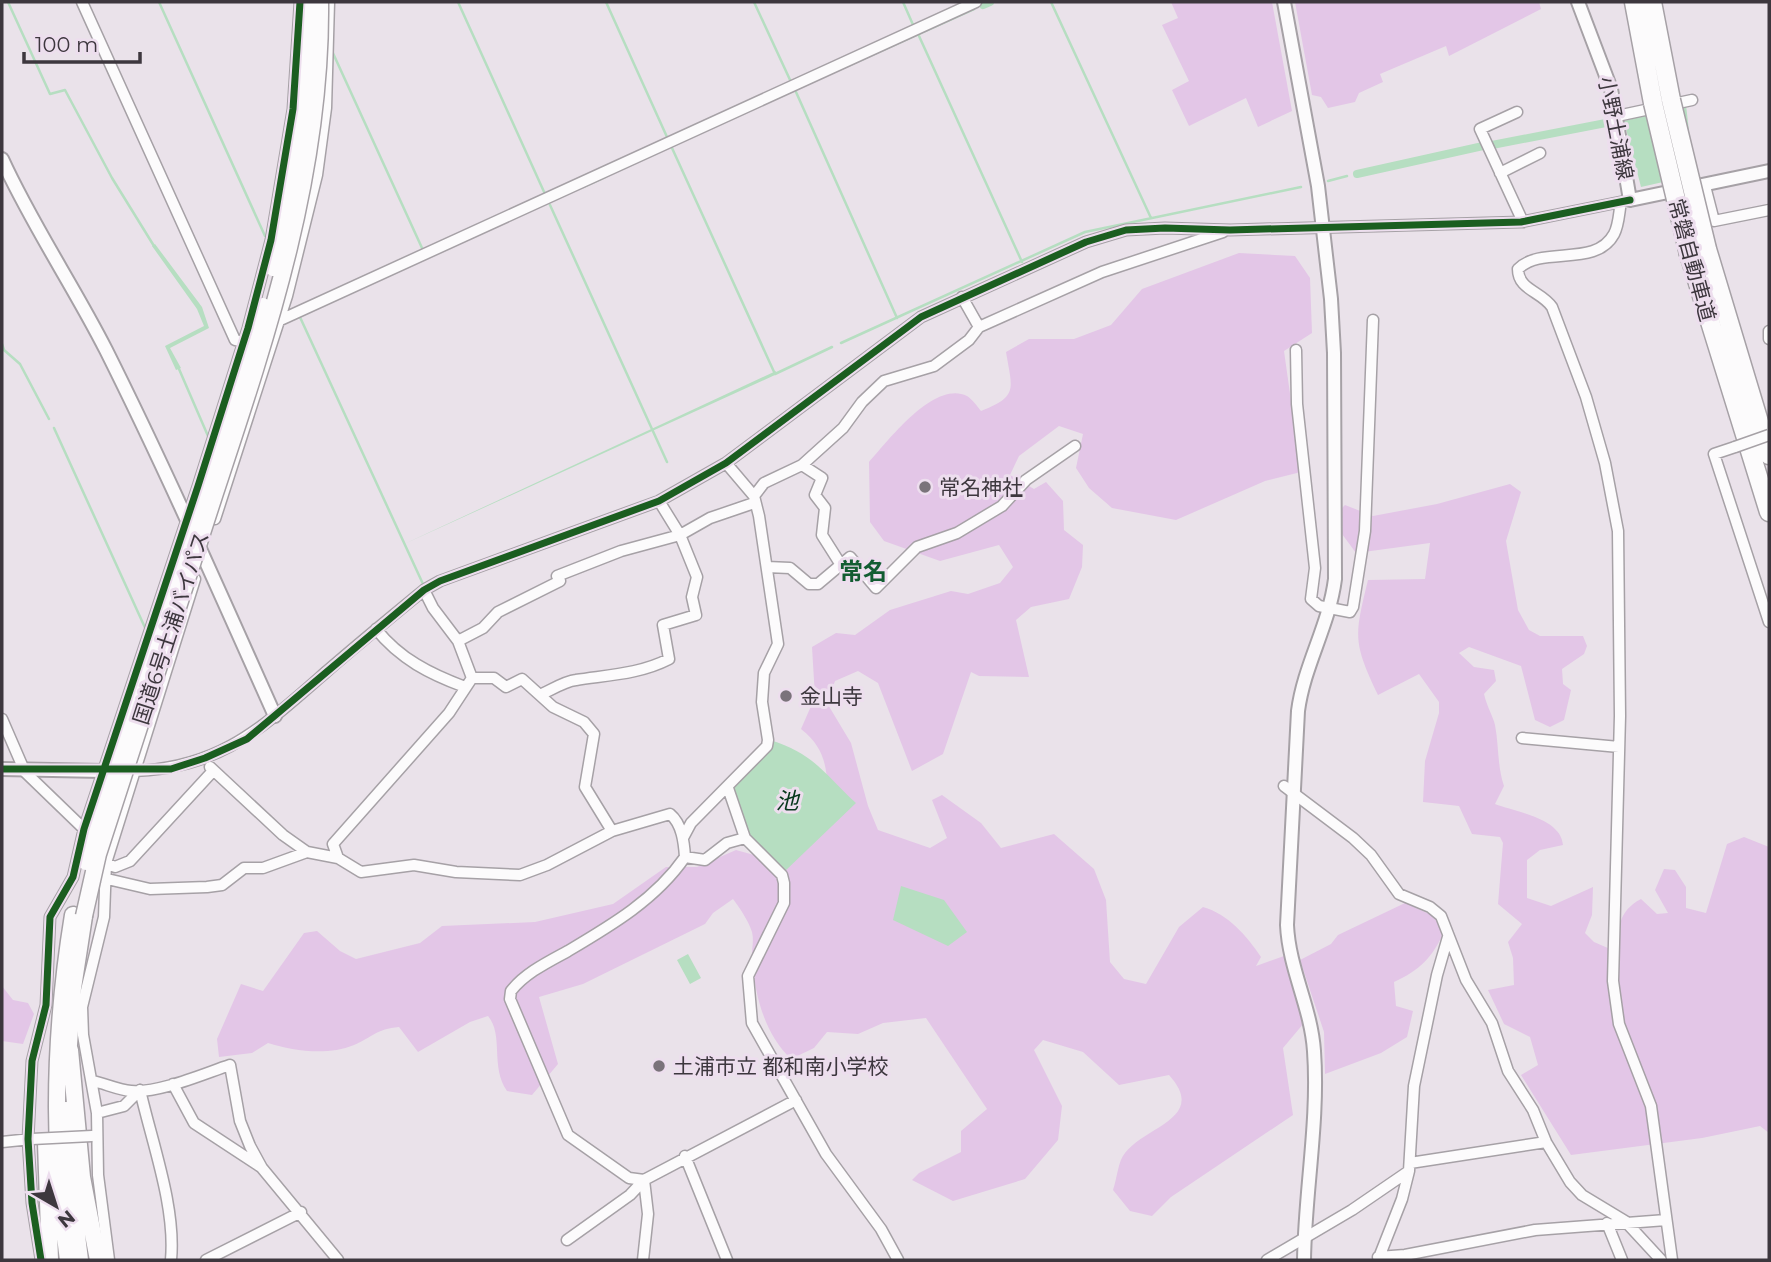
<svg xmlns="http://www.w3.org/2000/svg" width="1771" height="1262" font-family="Montserrat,'Noto Sans JP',sans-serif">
<rect width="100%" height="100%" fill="#eae2ea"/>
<!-- green -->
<path fill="#e3c6e7" d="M1171 2H1272L1292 111 1258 127 1246 98 1189 126 1172 90 1189 81 1162 25 1178 18Z
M1295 2H1539L1541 9 1449 56 1446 46 1380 74 1383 82 1359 93 1355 102 1328 108 1321 97 1312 95Z
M1239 253 1295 256 1310 278 1312 333 1284 351 1301 472 1265 481 1176 520 1112 508 1089 488 1076 468 1083 434 1059 426 1019 456 1010 475 1034 489 1046 482 1063 501 1064 530 1083 545 1082 567 1069 599 1031 607 1016 620 1029 677 979 676 971 672 943 754 912 771 878 683 858 671 835 681 827 703 851 743 868 806 878 830 930 848 947 838 932 800 942 795 981 823 1001 848 1054 834 1094 869 1106 900 1110 962 1124 979 1146 984 1179 927 1203 907C1228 914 1247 936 1261 957L1256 966 1284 956 1304 1023 1283 1048 1293 1115 1171 1197 1152 1216 1130 1211 1113 1190C1117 1179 1118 1161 1125 1153 1146 1126 1208 1118 1169 1075L1119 1085 1083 1052 1043 1040 1034 1050 1062 1106 1058 1140 1025 1179 953 1201 912 1180 919 1173 961 1152V1131L987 1109 926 1018 883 1023 858 1034 827 1032 814 1048 791 1059C763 1032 754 992 752 954 752 947 754 940 752 932 748 920 741 910 733 899L713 913 705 924 583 984 539 997 558 1064 532 1095 507 1091C490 1066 504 1035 488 1016L470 1022 418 1052 399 1027C376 1029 373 1037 354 1045 327 1056 294 1051 268 1043L252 1053 219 1057 217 1039 241 984 263 991 304 933 317 931 340 951 356 959 420 943 442 926 535 922 613 904 666 867H697L736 850 754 855 774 875 831 817C824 781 834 755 801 729L815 697 812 647 836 633 855 635 890 610 951 591 968 594 1000 583 1013 567 999 545 940 561 884 541 870 522 869 462C889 440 934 380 967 396 972 399 977 406 981 411 1019 396 1012 389 1006 352L1029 339H1074L1111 325 1142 289Z
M1510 484 1521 492 1506 541 1518 610 1529 630 1540 636H1583L1587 646 1584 654 1562 669 1563 684 1571 690 1564 720 1550 727 1535 720 1521 666 1469 647 1459 653 1474 667 1494 670 1496 681 1484 694C1487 707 1493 716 1495 725 1499 745 1497 765 1504 786L1495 804C1516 812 1561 818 1563 845L1540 850 1527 860V898L1551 906 1593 887 1592 915 1585 933 1594 942 1617 952C1618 929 1618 911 1641 899L1657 914 1668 913 1655 890 1664 869 1675 870 1686 887V908L1706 913 1727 844 1744 837 1769 847V1133L1760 1126 1702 1138 1571 1155 1521 1075 1538 1065 1530 1037 1504 1024 1488 990 1514 985 1513 958 1508 942 1522 924 1498 904 1503 843 1500 837 1472 834 1459 806 1423 802 1425 761 1439 713V702L1419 674 1378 695C1353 642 1354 637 1368 580L1425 579 1430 543 1356 553 1331 519 1345 505 1373 516 1437 504Z
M1405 903 1436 917 1444 932C1432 958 1420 970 1394 982L1396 1006 1413 1011 1407 1037 1381 1053 1325 1074 1324 1032 1300 960 1331 944 1338 935Z
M2 986 13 1000 28 1003 34 1014 23 1044 2 1041Z"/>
<!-- water -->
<path fill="#b6dec1" d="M1686 105 1694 175 1641 187 1624 121Z
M155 244 202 307 209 328 170 348 181 368 176 370 165 346 204 326 197 309 152 246Z
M776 371 775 375 402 545Z
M770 740C815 754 823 773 856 803L783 873 747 837 730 788Z
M901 886 944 900 967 932 948 946 893 920Z
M688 954 701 978 690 984 677 960Z"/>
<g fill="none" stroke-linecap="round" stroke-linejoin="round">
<!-- stream -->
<path stroke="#b6dec1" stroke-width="2.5" d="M8 2 50 94 65 90 112 178 154 246
M159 2 265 236
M458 2 545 194
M606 2 667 137
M754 2 791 82
M903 2 914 27
M1051 2 1151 218
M919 36 1022 262
M332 51 422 248
M843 68 974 9
M796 92 897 318
M672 148 775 374
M1328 181 1347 176
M583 187 605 177
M550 205 667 462
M299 315 423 584
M841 343 1085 232 1301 187
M2 344 4 350 20 364 49 419
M179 369 208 436
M775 374 832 347
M54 428 147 632"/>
<!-- canal -->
<path stroke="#b6dec1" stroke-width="8" d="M983 5 990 2
M1492 145 1611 122
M1357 174 1483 146"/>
<!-- minor casing -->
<g stroke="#a6a1a6" stroke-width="13">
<path id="minor" d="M82 2 235 340 243 342
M1517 112 1480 129 1523 222
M1617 116 1692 100
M1500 173 1540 153
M1705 186 1714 221 1769 210
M1621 202C1619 212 1619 225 1614 234 1596 268 1542 245 1518 269 1518 290 1541 291 1552 307L1586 397 1605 463 1618 531 1620 716 1613 981 1619 1024 1651 1106 1672 1260
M962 297 979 327
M276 322 976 2
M1769 331V339
M1296 350 1297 404 1315 568 1311 599 1319 606 1350 612 1353 607 1365 531 1373 320
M1735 447 1714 454 1769 622
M726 463 754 496
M802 465 822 478 815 495 825 508 822 535 841 565
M215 519 287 296 317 175 326 108 329 2
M767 567 790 568 809 584H818L850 557 876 588 917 547 957 533 1002 506 1026 480 1075 446
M424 590 433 608 458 641 472 678
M376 629C400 659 430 674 465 687
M458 641 483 628 498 612 560 581 557 576 621 551 680 535 710 518 754 503
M472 678 449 713 333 844 338 858 361 872 414 865 456 872 520 875 547 865 612 831 670 814C682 824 684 842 685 857 656 899 612 925 568 951 548 962 525 973 511 991L510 999 568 1135 629 1178 644 1180
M472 678H494L506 687 522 679 553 707 584 722 594 734 585 787 612 831
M540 695C551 690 565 681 576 680 608 675 640 674 669 659L663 625 696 615 692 597 697 577 680 535 659 501
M2 719 25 772 84 829
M1522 738 1619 747
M210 767 283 835 307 852
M121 771C215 773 260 730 326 672 358 644 391 617 424 590L440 581 659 501 726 463 921 317 1086 242 1126 230 1165 228 1230 230 1521 222 1630 200
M1284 786 1353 838 1371 855 1399 894 1430 907 1441 916 1466 980 1492 1023 1508 1071 1533 1110 1546 1142 1570 1182 1582 1195 1625 1221 1661 1260
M728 788 745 838 782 875 784 883V903L748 976 752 1023 826 1154 881 1229 898 1260
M683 838 691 823 767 746 768 740 762 702 764 673 778 644 759 516 754 496 764 483 802 465 843 428 862 402 884 381 934 366 969 340 979 327 1102 272 1223 232
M685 857 705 860 727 843 745 838
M106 863 115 867 130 861 212 772
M103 878 150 889 207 887 222 885 244 868H263L307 852 338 858
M93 1081C106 1084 119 1090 131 1091 160 1093 203 1074 230 1065L240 1121 250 1146 262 1168 338 1260
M173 1084 194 1123 261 1167
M140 1090C152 1143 176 1207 171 1260
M97 1113 124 1106 140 1090
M2 1142 31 1139
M685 1156 727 1260
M1410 1163 1546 1142
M1607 1223 1622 1260
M567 1240 630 1195 644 1180 796 1100
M1378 1257 1405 1255 1535 1230 1666 1220
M41 1260 32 1203 28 1139 32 1061 46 1005 50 917 73 877 84 829 198 486 248 328 271 240 293 109 300 2
M109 1260 98 1175 97 1113 83 1035 82 1007 104 917 106 863 195 579
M206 1260 301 1212
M643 1260 648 1214 644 1180
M1267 1260 1352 1210 1409 1171
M1378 1260 1402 1199 1409 1171 1414 1086 1437 975 1448 937"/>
</g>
<!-- tertiary casing -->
<g stroke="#a6a1a6" stroke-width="16">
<path id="tertiary" d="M1284 2 1318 186 1331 299 1334 353 1335 579C1329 626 1304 665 1298 711L1287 925C1289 969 1311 1007 1314 1051 1319 1120 1305 1191 1304 1260
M2 159C32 225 73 285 106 350 166 470 220 593 275 716
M2 769 103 771"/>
</g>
<!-- secondary casing -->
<g stroke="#a6a1a6" stroke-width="16">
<path id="secondary" d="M1578 2 1611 89 1630 200 1769 171"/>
</g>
<!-- trunk casing -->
<g stroke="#a6a1a6" stroke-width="19">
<path id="trunk" d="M70 1050 82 1177 98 1260
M68 1059 73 988 84 916
M66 1110 69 1170 80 1260
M46 1143 50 1260
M68 1260C51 1144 54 1031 73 915"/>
</g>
<!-- motorway casing -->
<g stroke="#a6a1a6" stroke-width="21">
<path id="motorway" d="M1634 2 1653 103
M1652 2 1671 100
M1707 249 1769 455
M1689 254 1769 512"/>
</g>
<!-- minor -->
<use href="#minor" stroke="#fcfbfc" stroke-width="10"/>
<!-- tertiary -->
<use href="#tertiary" stroke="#fcfbfc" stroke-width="12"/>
<!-- secondary -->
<use href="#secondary" stroke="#fcfbfc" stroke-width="12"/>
<!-- trunk -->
<use href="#trunk" stroke="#fcfbfc" stroke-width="16"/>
<!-- motorway -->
<use href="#motorway" stroke="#fcfbfc" stroke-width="18"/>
<!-- minor-bridge casing -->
<g stroke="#a6a1a6" stroke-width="13" stroke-linecap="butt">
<path id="minor-bridge" d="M1735 447 1769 435
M32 1139 92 1136"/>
</g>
<!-- trunk-bridge casing -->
<g stroke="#a6a1a6" stroke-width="19" stroke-linecap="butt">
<path id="trunk-bridge" d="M273 268C295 181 309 91 309 2
M86 862 263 306
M84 916 98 854C136 735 175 616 214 496 267 336 322 173 320 2"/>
</g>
<!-- motorway-bridge casing -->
<g stroke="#a6a1a6" stroke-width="21" stroke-linecap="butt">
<path id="motorway-bridge" d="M1671 100 1707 249
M1653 103 1689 254"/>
</g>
<!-- minor-bridge -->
<use href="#minor-bridge" stroke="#fcfbfc" stroke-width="10"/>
<!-- trunk-bridge -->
<use href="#trunk-bridge" stroke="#fcfbfc" stroke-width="16"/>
<!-- motorway-bridge -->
<use href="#motorway-bridge" stroke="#fcfbfc" stroke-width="18"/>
<!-- cycleway casing -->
<g stroke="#eddeee" stroke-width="11">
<path id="cycleway" d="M2 769H171L205 758 247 739 424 590 440 581 659 501 726 463 921 317 1086 242 1126 230 1165 228 1230 230 1521 222 1630 200
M41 1260 32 1203 28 1139 32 1061 46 1005 50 917 73 877 84 829 198 486 248 328 271 240 293 109 300 2"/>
</g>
<!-- cycleway -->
<use href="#cycleway" stroke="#1b5e20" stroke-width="7"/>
</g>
<!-- markers -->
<g fill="#7a737a" stroke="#eddeee" stroke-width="2.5">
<circle cx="925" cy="487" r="7"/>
<circle cx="786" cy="696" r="7"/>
<circle cx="659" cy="1066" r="7"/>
</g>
<g text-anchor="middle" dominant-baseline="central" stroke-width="6" stroke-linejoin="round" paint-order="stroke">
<!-- street labels -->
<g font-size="21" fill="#3d373e" stroke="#eddeee">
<text transform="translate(1616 128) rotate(79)">小野土浦線</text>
<text transform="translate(1692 260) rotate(75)">常磐自動車道</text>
<text transform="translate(171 628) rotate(-72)">国道6号土浦バイパス</text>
</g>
<!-- poi labels -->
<g font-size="21" fill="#3d373e" stroke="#eddeee" text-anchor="start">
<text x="939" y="487">常名神社</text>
<text x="800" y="696">金山寺</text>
<text x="673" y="1066">土浦市立 都和南小学校</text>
</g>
<!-- water labels -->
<g font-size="23" font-style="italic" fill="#06371b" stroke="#eddeee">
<text x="787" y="801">池</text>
</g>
<!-- quarter labels -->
<g font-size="24" font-weight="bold" fill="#125d32" stroke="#eddeee">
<text x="863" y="571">常名</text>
</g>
</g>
<!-- border -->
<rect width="1771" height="1262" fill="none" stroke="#3d373e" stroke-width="7"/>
<!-- north arrow -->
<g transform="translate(56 1206) rotate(141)" stroke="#eddeee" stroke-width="5" paint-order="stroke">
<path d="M0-5L12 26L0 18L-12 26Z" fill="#3d373e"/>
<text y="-10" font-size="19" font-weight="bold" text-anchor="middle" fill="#3d373e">N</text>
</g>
<!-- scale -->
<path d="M24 52v10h116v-10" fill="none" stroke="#3d373e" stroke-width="3.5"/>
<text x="35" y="52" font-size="21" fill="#3d373e" stroke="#eddeee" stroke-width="5" paint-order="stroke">100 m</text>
</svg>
